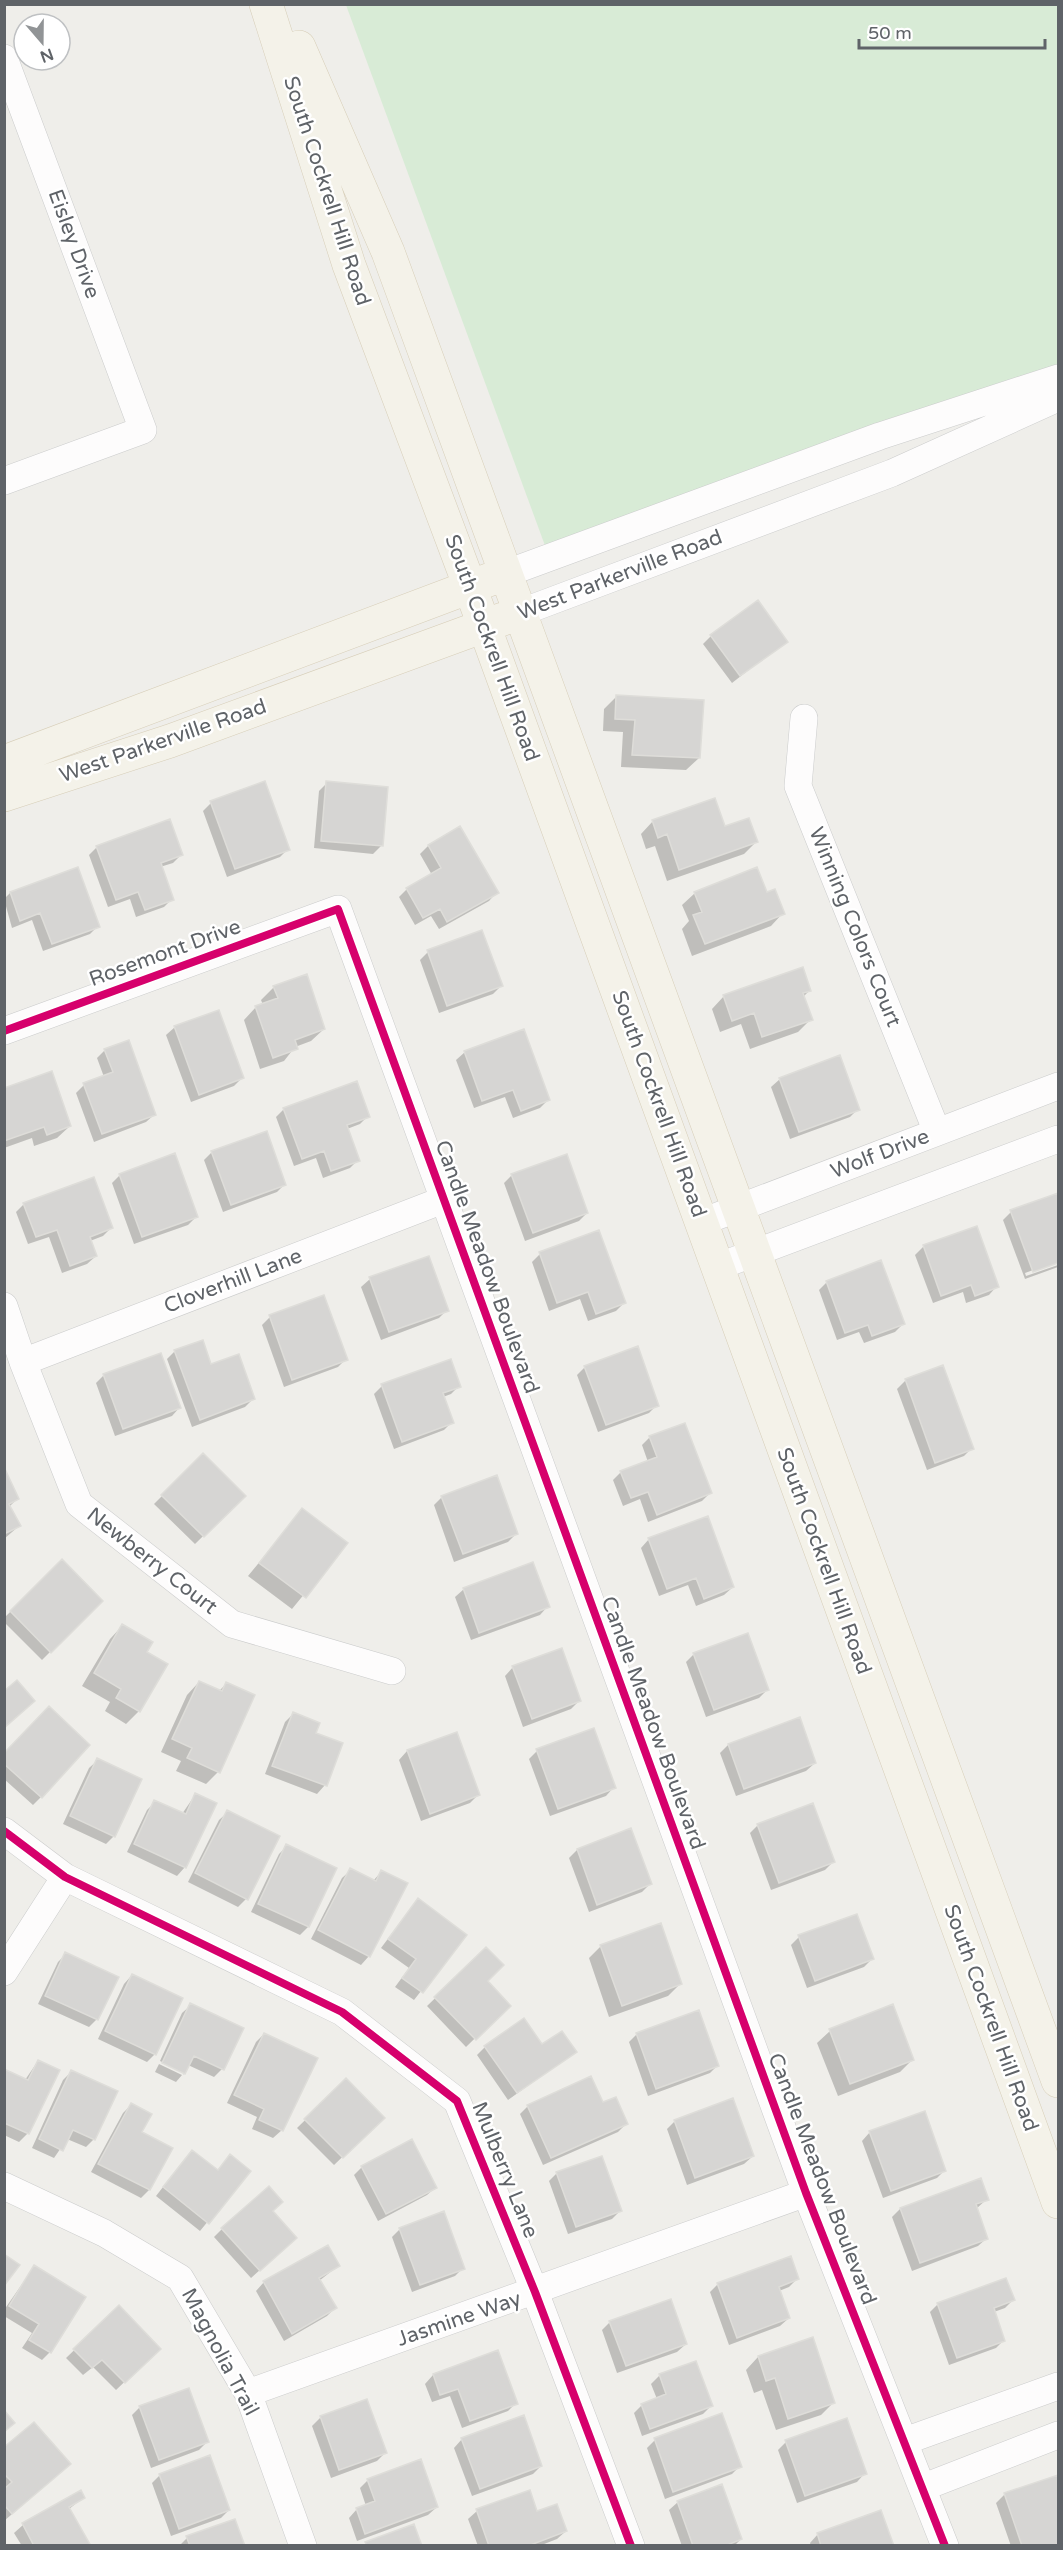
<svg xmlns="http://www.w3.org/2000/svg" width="1063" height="2550" font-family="'Varela Round',sans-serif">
<rect width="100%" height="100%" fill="#efeeea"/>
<!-- green -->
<path fill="#d8ebd6" d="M346 5H1058V366L547 551Z"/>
<!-- shadow -->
<path fill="#0003" d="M711 636 786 641 732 683 703 644Z
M617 696 699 758 686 770 621 767 623 732 603 731 604 709Z
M327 783 381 846 373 854 314 848 319 791Z
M211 803 288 849 280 857 227 877 203 811Z
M653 821 724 828 756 842 744 854 667 881 655 846 646 849 641 834Z
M428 846 497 892 489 901 439 929 431 916 415 925 399 897 407 889 432 875 420 854Z
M97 847 181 855 173 863 160 867 172 899 164 907 136 917 130 899 108 907 89 855Z
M77 869 98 926 90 934 43 951 32 920 12 928 4 899 10 893Z
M695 893 766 894 783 913 771 926 692 956 682 929 689 921 682 905Z
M428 952 501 986 493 994 439 1013 420 960Z
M274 987 324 1029 311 1041 295 1047 284 1061 260 1069 244 1020 256 1007 263 1005 261 1000Z
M810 990 803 997 811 1019 798 1032 750 1049 741 1024 720 1032 712 1009 724 996Z
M175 1027 242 1078 234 1086 191 1102 166 1035Z
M105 1050 155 1114 146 1122 94 1142 76 1093 84 1085 104 1077 97 1058Z
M465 1052 548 1100 540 1108 513 1118 505 1097 474 1108 456 1060Z
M780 1079 858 1109 850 1117 790 1139 771 1087Z
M4 1089 70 1126 57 1138 34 1146 32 1138 4 1148Z
M284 1109 368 1116 360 1124 347 1129 358 1160 350 1168 323 1178 316 1158 294 1166 276 1117Z
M212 1152 285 1184 277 1192 223 1212 204 1160Z
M120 1175 197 1216 188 1225 134 1244 112 1183Z
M512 1175 587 1213 579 1221 525 1241 504 1183Z
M1058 1194V1261L1025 1273 1026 1276 1058 1265V1267L1025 1279 1003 1220 1011 1212Z
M24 1204 111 1228 103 1236 90 1241 96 1256 87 1264 62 1273 49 1237 28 1244 16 1212Z
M976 1228 997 1286 989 1295 966 1303 963 1292 933 1303 915 1255 923 1247Z
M540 1254 624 1303 616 1311 588 1321 580 1299 549 1311 532 1262Z
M428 1258 447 1310 439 1318 381 1340 361 1287 370 1279Z
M827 1282 903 1324 895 1332 864 1343 859 1332 837 1340 819 1290Z
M270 1317 346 1359 338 1367 284 1387 262 1325Z
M175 1351 210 1366 253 1399 245 1407 192 1427 167 1359Z
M585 1367 657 1405 649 1413 598 1432 577 1375Z
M942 1367 972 1448 964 1456 927 1470 897 1389 905 1381Z
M104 1375 180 1407 172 1416 115 1436 96 1383Z
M382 1386H459L451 1394 443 1397 452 1422 444 1430 394 1449 374 1394Z
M650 1437 710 1493 702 1501 648 1522 640 1499 623 1506 613 1480 621 1472 648 1462 642 1445Z
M203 1455 244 1496 195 1544 154 1504Z
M4 1472 17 1499 9 1507 19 1526 4 1539Z
M442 1497 516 1534 508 1542 454 1562 434 1505Z
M302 1510 346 1543 292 1609 248 1576Z
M649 1539 733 1587 724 1595 696 1606 688 1585 659 1596 641 1548Z
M62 1561 101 1601 42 1660 4 1622V1618Z
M464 1589 548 1606 540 1615 471 1640 455 1597Z
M122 1626 145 1652 139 1711 126 1724 105 1711 110 1702 82 1686 110 1639Z
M694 1654 767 1690 759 1698 706 1717 686 1662Z
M513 1667 579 1701 571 1709 523 1727 505 1676Z
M199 1682 219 1691 226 1684 218 1772 206 1784 176 1771 181 1761 161 1752 187 1695Z
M293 1714 314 1734 325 1785 317 1794 265 1774 285 1722Z
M456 1734 478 1795 470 1803 421 1821 399 1760 407 1751Z
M728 1745 815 1763 806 1771 736 1796 720 1753Z
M537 1751 614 1787 606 1796 550 1816 529 1759Z
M4 1755 41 1797 33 1805 4 1779Z
M98 1760 114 1836 106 1844 63 1824 89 1768Z
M195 1795 185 1867 177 1876 127 1852 147 1810 155 1802 182 1814Z
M228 1812 246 1899 238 1907 188 1882 219 1820Z
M758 1825 833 1862 825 1870 771 1890 750 1833Z
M287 1846 308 1927 300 1935 251 1912 279 1854Z
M577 1850 650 1884 642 1892 589 1912 569 1858Z
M351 1870 373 1881 382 1871 369 1956 361 1965 311 1939 342 1878Z
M411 1908 465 1935 414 2000 395 1987 409 1968 381 1948Z
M799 1937 872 1959 864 1967 807 1988 791 1945Z
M601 1946 680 1984 668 1996 609 2017 589 1958Z
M486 1949V1981L509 2005 466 2047 427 2006Z
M66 1954 97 2019 89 2027 38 2004 58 1962Z
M132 1975 155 2054 147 2062 98 2039 124 1984Z
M191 2005 222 2069 214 2077 188 2065 183 2075V2072L160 2061 182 2013Z
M892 2006 913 2059 900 2072 838 2096 817 2043 830 2031Z
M264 2034 282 2130 273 2138 252 2129 257 2117 227 2103 256 2042Z
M637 2034 718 2065 710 2073 648 2096 629 2042Z
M542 2046 575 2052 508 2100 477 2055 485 2047Z
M38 2061 58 2071 28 2133 19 2142 4 2135V2071L25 2080Z
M159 2064 182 2075 176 2082 155 2072Z
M71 2072 94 2139 86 2147 67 2139 54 2158 32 2148 63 2080Z
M346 2080 383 2118 334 2165 297 2128Z
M602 2104 626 2124 618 2132 543 2165 520 2114 528 2106Z
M131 2105 140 2133 171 2149 149 2190 141 2198 91 2172 123 2113Z
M675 2121 753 2156 744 2164 687 2185 667 2129Z
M870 2132 945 2170 937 2178 883 2198 862 2141Z
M230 2156 249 2171 200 2231 156 2196 184 2160 217 2171Z
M362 2167 436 2187 427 2195 378 2221 354 2175Z
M557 2173 620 2211 612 2219 568 2234 549 2181Z
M987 2199 976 2209 987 2238 978 2246 912 2271 892 2217 900 2209Z
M271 2211 287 2246 251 2278 214 2237 222 2229Z
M400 2229 463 2268 455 2276 412 2292 392 2237Z
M338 2266 319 2281 335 2308 327 2316 284 2341 256 2291 264 2282Z
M34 2267 50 2352 42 2360 22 2348 32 2333 4 2316V2310Z
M797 2279 789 2287 779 2291 789 2318 780 2326 729 2345 710 2292 718 2284Z
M1013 2300 1005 2308 994 2312 1004 2340 996 2348 949 2365 930 2312 938 2304Z
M119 2307 159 2349 116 2390 93 2367 83 2375 66 2358Z
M610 2322 686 2344 677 2352 617 2373 602 2330Z
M498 2352 516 2403 508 2411 462 2428 450 2396 432 2402 425 2384 433 2375Z
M758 2357 833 2403 821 2415 776 2430 762 2390 754 2393 746 2370Z
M695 2363 711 2406 703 2414 642 2436 634 2413 642 2405 657 2399 651 2384 659 2376Z
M366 2401 385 2453 377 2461 331 2478 312 2426 320 2418Z
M140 2407 207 2442 199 2450 151 2468 132 2415Z
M462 2439 541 2466 533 2474 472 2496 454 2448Z
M655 2440 740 2466 732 2474 665 2499 647 2448Z
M786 2442 865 2473 857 2482 797 2503 778 2450Z
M4 2449 61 2472 4 2521Z
M160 2475 229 2510 221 2518 171 2536 152 2483Z
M1058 2476V2546H1011L996 2503 1005 2494Z
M368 2480 437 2507 428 2515 357 2541 349 2518 357 2509 366 2506 360 2488Z
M80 2492 83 2498 69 2509 90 2546H22L14 2533 23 2525Z
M678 2502 741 2539 734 2546H682L669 2510Z
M477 2511 537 2513 566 2531 557 2539 539 2546H478L468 2519Z
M818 2534 893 2546H811L810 2543Z
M187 2538 243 2546H179Z"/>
<!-- building -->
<path fill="#d6d5d3" stroke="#deddd9" stroke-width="1.5" d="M758 600 788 642 740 676 710 635Z
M616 695 704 700 700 758 632 755 635 720 615 719Z
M265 781 290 850 235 869 210 801Z
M326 781 388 787 383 846 321 841Z
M715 798 725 826 749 818 758 842 679 870 667 834 658 838 652 820Z
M170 819 183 855 161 863 174 900 145 910 138 892 116 900 96 846Z
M460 826 499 893 447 922 440 909 423 918 406 888 441 868 428 845Z
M78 867 100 927 52 944 40 913 20 921 10 892Z
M757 867 767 892 775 889 785 914 705 944 693 915 702 912 694 892Z
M482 930 503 986 447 1006 427 950Z
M803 967 811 991 803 993 813 1020 762 1037 754 1013 732 1021 723 995Z
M307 974 325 1029 295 1040 298 1049 273 1058 255 1006 278 998 273 986Z
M219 1010 244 1078 199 1095 174 1026Z
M524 1029 550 1100 521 1111 513 1090 482 1101 464 1051Z
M129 1040 156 1115 102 1134 83 1083 113 1072 104 1049Z
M840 1055 860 1110 799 1132 779 1078Z
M52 1071 71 1126 47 1135 44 1127 4 1141V1088Z
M357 1081 370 1117 347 1125 360 1161 331 1171 324 1151 302 1159 283 1108Z
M267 1131 286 1185 231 1205 211 1151Z
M175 1153 198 1217 142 1237 119 1174Z
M567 1154 588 1213 533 1233 511 1174Z
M94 1177 113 1228 90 1237 97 1256 70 1266 57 1230 36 1237 23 1203Z
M1058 1193V1263L1033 1272 1010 1210Z
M977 1226 999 1287 975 1296 971 1285 941 1296 923 1245Z
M599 1230 626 1303 596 1314 588 1292 557 1303 539 1252Z
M429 1256 449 1311 389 1332 369 1277Z
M881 1260 905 1324 872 1336 868 1325 845 1333 826 1281Z
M324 1295 348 1360 292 1380 269 1315Z
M203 1340 211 1364 239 1354 255 1399 200 1420 174 1350Z
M638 1346 659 1406 606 1425 584 1366Z
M161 1353 181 1408 123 1429 103 1374Z
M451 1359 461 1387 443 1393 454 1423 402 1442 381 1384Z
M943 1365 974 1449 935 1463 905 1379Z
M685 1423 712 1493 657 1515 648 1492 631 1498 620 1471 657 1457 649 1436Z
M203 1453 246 1496 204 1537 161 1495Z
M5 1469 19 1499 9 1504 21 1526 4 1534Z
M497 1475 518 1534 463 1554 441 1496Z
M302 1508 348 1543 306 1598 259 1563Z
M708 1516 734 1587 704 1599 696 1578 667 1589 648 1538Z
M62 1559 103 1601 51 1653 10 1611Z
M533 1562 550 1607 479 1633 463 1588Z
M122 1624 153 1642 147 1652 168 1664 140 1712 116 1698 121 1689 94 1673Z
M748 1633 769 1690 714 1710 693 1653Z
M562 1648 581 1701 532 1719 512 1666Z
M17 1680 35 1701 4 1728V1691Z
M199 1681 222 1691 226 1682 255 1695 220 1773 187 1758 192 1748 172 1739Z
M49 1706 90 1745 42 1798 4 1764V1753Z
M293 1712 320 1723 316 1733 343 1743 327 1786 272 1766Z
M800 1717 816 1763 744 1789 728 1744Z
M594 1728 616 1788 558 1809 536 1749Z
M457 1732 480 1795 430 1814 407 1750Z
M97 1758 142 1779 115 1837 70 1816Z
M195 1793 217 1803 186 1868 134 1844 154 1800 186 1814Z
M813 1803 835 1862 779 1883 757 1824Z
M227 1810 280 1836 248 1900 195 1873Z
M631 1828 652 1884 597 1905 577 1849Z
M286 1844 337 1868 309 1927 258 1904Z
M350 1868 376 1881 381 1870 408 1883 370 1957 318 1930Z
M418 1898 467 1935 423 1993 402 1978 416 1959 388 1939Z
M857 1914 874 1959 815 1981 798 1935Z
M661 1923 682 1984 622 2006 600 1945Z
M486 1947 504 1965 488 1981 511 2006 476 2040 434 1997Z
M65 1952 119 1977 98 2020 45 1996Z
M132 1974 183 1998 156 2055 105 2031Z
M190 2003 244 2028 224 2070 194 2056 185 2074 162 2063Z
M893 2004 914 2060 850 2084 829 2029Z
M699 2010 719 2066 656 2089 636 2033Z
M524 2018 542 2044 562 2031 577 2052 517 2093 484 2046Z
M264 2033 318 2058 283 2131 259 2120 264 2109 234 2095Z
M38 2060 60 2070 29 2134 4 2123V2069L28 2080Z
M71 2070 118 2091 95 2140 73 2130 63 2151 39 2139Z
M591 2076 603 2102 616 2097 628 2124 551 2158 527 2105Z
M346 2078 385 2118 343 2158 304 2119Z
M733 2098 754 2156 695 2178 674 2120Z
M131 2103 152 2114 142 2132 173 2148 150 2190 98 2164Z
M925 2111 946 2171 891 2191 869 2131Z
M412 2139 437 2188 386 2214 361 2166Z
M192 2150 218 2170 230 2154 251 2171 209 2224 163 2187Z
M602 2156 622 2211 576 2227 556 2172Z
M981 2178 989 2200 976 2204 988 2239 920 2263 900 2208Z
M269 2186 283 2202 273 2211 297 2238 260 2271 221 2228Z
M444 2211 465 2269 420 2285 399 2228Z
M328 2245 340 2266 319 2278 337 2308 292 2334 263 2281Z
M4 2254 20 2265 4 2286Z
M791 2256 799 2279 779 2287 790 2318 737 2338 717 2283Z
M34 2265 86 2297 51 2353 29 2340 39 2324 9 2306Z
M1006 2278 1015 2300 994 2308 1005 2341 957 2358 937 2303Z
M671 2299 687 2344 626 2366 609 2321Z
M119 2305 161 2349 125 2383 102 2360 92 2368 73 2349Z
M813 2337 835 2403 788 2419 775 2378 766 2381 758 2356Z
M498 2350 518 2404 470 2421 458 2389 440 2395 433 2374Z
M696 2361 713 2406 650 2429 641 2404 666 2394 659 2374Z
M189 2388 209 2442 159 2460 139 2406Z
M367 2399 387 2453 339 2470 320 2416Z
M4 2410 15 2423 4 2432Z
M722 2413 742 2467 673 2492 654 2438Z
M524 2415 542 2466 480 2489 461 2438Z
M847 2418 867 2474 805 2496 785 2440Z
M34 2422 71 2464 12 2514 4 2505V2489L12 2482 4 2474V2447Z
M210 2455 230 2510 179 2529 159 2474Z
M421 2459 438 2507 365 2534 356 2508 375 2501 367 2479Z
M1058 2475V2545L1022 2546 1004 2493Z
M722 2484 742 2539 725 2546H693L677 2501Z
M81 2490 85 2498 69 2507 91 2546H34L22 2523Z
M530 2490 537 2511 557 2504 567 2531 528 2546H489L476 2509Z
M881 2510 894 2546H821L817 2533Z
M235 2519 245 2546H190L186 2536Z
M414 2524 422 2546H367L365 2542Z"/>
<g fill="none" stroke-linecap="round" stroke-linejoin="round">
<!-- minor casing -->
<g stroke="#cbcccc" stroke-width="28">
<path id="minor" d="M4 58 143 430 4 481
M507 573 880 436 1058 378
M522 612 892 473 1058 398
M804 718 798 786 937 1132
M4 1031 338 909 806 2193 945 2546
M702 1222 1058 1086
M717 1267 1058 1139
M4 1306 23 1362 79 1504 232 1624 392 1671
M23 1362 443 1200
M4 1831 65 1877 342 2012 457 2101 535 2292 631 2546
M4 1972 65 1877
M4 2186 104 2233 180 2278 248 2393 303 2546
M248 2393 806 2193
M905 2441 1058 2386
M924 2487 1058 2435"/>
</g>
<!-- major casing -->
<g stroke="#d7ceb8" stroke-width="34">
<path id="major" d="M266 4 349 265 470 587 1058 2202
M299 47 388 252 1058 2081
M4 762 491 579
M4 795 170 741 503 619"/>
</g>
<!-- minor -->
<use href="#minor" stroke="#fdfcfc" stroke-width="27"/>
<!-- major -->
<use href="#major" stroke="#f4f2e9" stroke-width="33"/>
<!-- cycleway casing -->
<g stroke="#fff" stroke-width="11">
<path id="cycleway" d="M4 1031 338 909 806 2193 945 2546
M4 1831 65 1877 342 2012 457 2101 535 2292 631 2546"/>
</g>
<!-- cycleway -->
<use href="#cycleway" stroke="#d6006c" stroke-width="8"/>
</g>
<g text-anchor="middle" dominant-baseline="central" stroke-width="5" stroke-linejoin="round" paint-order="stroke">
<!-- street labels -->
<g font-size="21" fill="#5f6368" stroke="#fff">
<text transform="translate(327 191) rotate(72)">South Cockrell Hill Road</text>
<text transform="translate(74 244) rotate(70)">Eisley Drive</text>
<text transform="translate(620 575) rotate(-21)">West Parkerville Road</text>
<text transform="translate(492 648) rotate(70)">South Cockrell Hill Road</text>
<text transform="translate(163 741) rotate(-19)">West Parkerville Road</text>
<text transform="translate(855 927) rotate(68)">Winning Colors Court</text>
<text transform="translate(165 953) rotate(-20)">Rosemont Drive</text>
<text transform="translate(659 1104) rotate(70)">South Cockrell Hill Road</text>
<text transform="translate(880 1154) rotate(-21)">Wolf Drive</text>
<text transform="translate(487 1267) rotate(70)">Candle Meadow Boulevard</text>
<text transform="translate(233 1281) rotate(-21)">Cloverhill Lane</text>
<text transform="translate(152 1561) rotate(38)">Newberry Court</text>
<text transform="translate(824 1561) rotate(70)">South Cockrell Hill Road</text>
<text transform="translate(653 1723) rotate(70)">Candle Meadow Boulevard</text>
<text transform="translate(991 2018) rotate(70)">South Cockrell Hill Road</text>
<text transform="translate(505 2170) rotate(68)">Mulberry Lane</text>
<text transform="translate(822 2179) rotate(69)">Candle Meadow Boulevard</text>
<text transform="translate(459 2319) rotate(-19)">Jasmine Way</text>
<text transform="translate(220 2352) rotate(62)">Magnolia Trail</text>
</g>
</g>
<!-- border -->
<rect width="1063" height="2550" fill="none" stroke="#5f6368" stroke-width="12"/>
<!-- north arrow -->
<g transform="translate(42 42) rotate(160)"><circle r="28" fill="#ffffff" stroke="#bfc1c3" stroke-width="1.5"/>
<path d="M0-4.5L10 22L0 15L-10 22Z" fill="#919496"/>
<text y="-9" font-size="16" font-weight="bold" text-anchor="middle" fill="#5f6368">N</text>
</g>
<!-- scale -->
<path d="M859 39v9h186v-9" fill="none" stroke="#5f6368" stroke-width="3"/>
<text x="868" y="39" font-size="18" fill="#5f6368" stroke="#ffffff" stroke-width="4.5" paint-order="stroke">50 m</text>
</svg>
